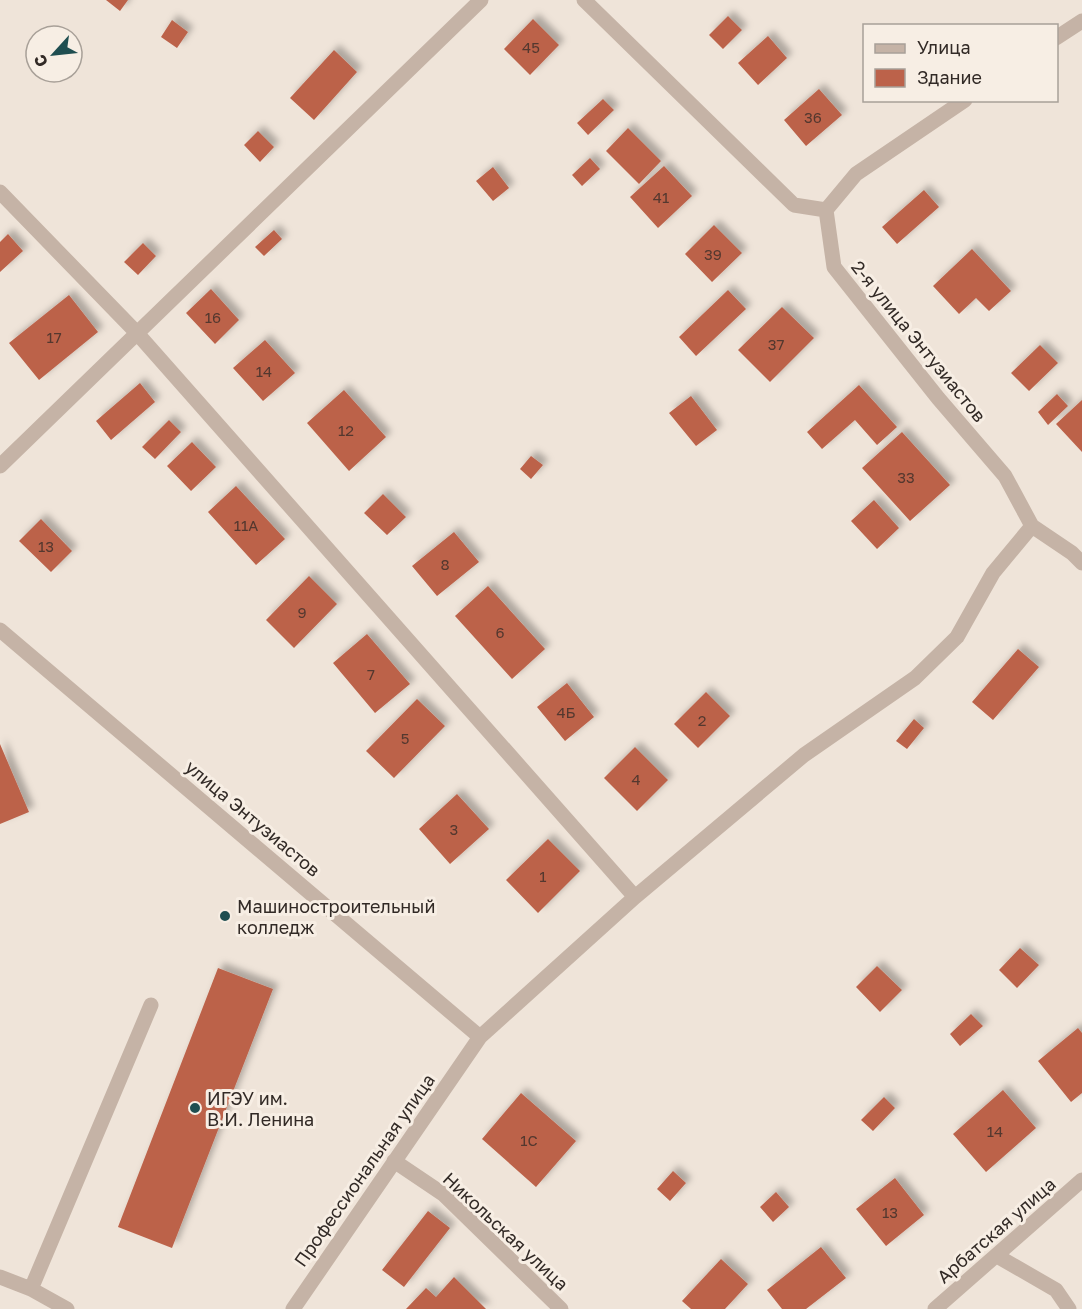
<svg xmlns="http://www.w3.org/2000/svg" width="1082" height="1309" font-family="'Golos Text',sans-serif">
<defs>
<filter id="shadow"><feDropShadow dx="5.5" dy="-5.5" stdDeviation="3" flood-color="#0004"/></filter>
</defs>
<rect width="100%" height="100%" fill="#efe4d9"/>
<!-- building -->
<path fill="#bc624a" filter="url(#shadow)" d="M106 0H128L120 11Z
M728 16 742 30 723 49 709 35Z
M533 19 559 45 530 75 504 49Z
M172 20 188 32 177 48 161 37Z
M768 36 787 58 758 85 738 63Z
M334 50 357 72 314 120 290 98Z
M819 89 842 115 806 146 784 120Z
M603 99 614 110 588 135 577 123Z
M628 128 661 161 639 184 606 151Z
M258 131 274 147 260 162 244 145Z
M590 158 600 169 582 186 572 175Z
M664 166 692 196 658 228 630 197Z
M493 167 509 188 493 201 476 181Z
M924 190 939 207 897 244 882 227Z
M714 225 742 253 712 282 685 254Z
M274 230 282 239 264 256 255 247Z
M8 234 23 251 0 272V242Z
M143 243 156 256 138 275 124 262Z
M972 249 1011 291 989 311 976 298 959 314 933 286Z
M211 289 239 320 215 344 186 313Z
M728 290 746 309 696 356 679 337Z
M69 295 98 332 39 380 9 343Z
M782 307 814 338 770 382 738 350Z
M265 340 295 373 263 401 233 368Z
M1040 345 1058 363 1029 391 1011 373Z
M140 383 155 402 111 440 96 421Z
M859 385 897 427 877 445 855 420 822 449 807 432Z
M344 390 386 437 349 471 307 423Z
M1057 394 1068 406 1048 425 1038 412Z
M691 396 717 430 696 446 669 413Z
M1082 400V452L1056 424Z
M169 420 181 432 155 459 142 447Z
M902 432 950 485 910 521 862 468Z
M192 442 216 467 191 491 167 466Z
M531 456 543 465 531 479 520 469Z
M236 486 285 539 256 565 208 512Z
M383 494 406 517 387 535 364 513Z
M874 500 899 528 877 549 851 521Z
M41 519 72 551 51 572 19 541Z
M454 532 479 562 437 596 412 566Z
M309 576 337 604 294 648 266 620Z
M488 586 545 649 512 679 455 616Z
M367 634 410 684 375 713 333 663Z
M1018 649 1039 667 993 720 972 702Z
M567 683 594 717 565 741 537 707Z
M706 692 730 716 698 748 674 724Z
M417 699 445 726 394 778 366 751Z
M914 719 924 728 907 749 896 741Z
M0 744 29 812 0 824Z
M635 747 668 780 637 811 604 778Z
M457 794 489 829 450 864 419 829Z
M548 839 580 871 538 913 506 880Z
M1020 948 1039 965 1017 988 999 970Z
M877 966 902 990 880 1012 856 987Z
M218 968 273 989 172 1248 118 1227Z
M971 1014 983 1026 960 1046 950 1034Z
M1078 1028 1082 1033V1093L1071 1102 1038 1061Z
M1003 1090 1036 1128 986 1172 953 1134Z
M521 1093 576 1141 536 1187 482 1139Z
M884 1097 895 1108 873 1131 861 1120Z
M673 1171 686 1183 670 1201 657 1189Z
M895 1178 924 1215 886 1246 856 1209Z
M776 1192 789 1207 773 1222 760 1207Z
M428 1211 450 1228 404 1287 382 1270Z
M821 1247 846 1278 806 1309H782L767 1290Z
M721 1259 748 1284 725 1309H691L682 1301Z
M454 1277 486 1309H406L426 1288 436 1297Z"/>
<g fill="none" stroke-linecap="round" stroke-linejoin="round">
<!-- minor -->
<path stroke="#c5b3a6" stroke-width="15" d="M584 0 794 205 826 210 834 267 938 398 1005 476 1032 526 1072 553 1082 563
M1056 38 1082 21
M0 192 136 332 635 897
M826 210 856 174 965 100
M0 466 481 0
M0 630 480 1037
M394 1161 443 1194 561 1309
M997 1256 1056 1290 1069 1309
M0 1277 31 1289 67 1309
M31 1289 151 1005
M293 1309 480 1037 635 897 804 755 915 678 957 637 993 573 1032 526
M935 1309 1082 1180"/>
</g>
<!-- markers -->
<g fill="#1f4e50" stroke="#f7eee4" stroke-width="2">
<circle cx="225" cy="916" r="6"/>
<circle cx="195" cy="1108" r="6"/>
</g>
<g text-anchor="middle" dominant-baseline="central" stroke-width="6" stroke-linejoin="round" paint-order="stroke">
<!-- number labels -->
<g font-size="15" fill="#54382f">
<text x="531" y="47">45</text>
<text x="813" y="117">36</text>
<text x="661" y="197">41</text>
<text x="713" y="254">39</text>
<text x="213" y="317">16</text>
<text x="54" y="337">17</text>
<text x="776" y="344">37</text>
<text x="264" y="371">14</text>
<text x="346" y="430">12</text>
<text x="906" y="477">33</text>
<text x="246" y="525">11А</text>
<text x="46" y="546">13</text>
<text x="445" y="564">8</text>
<text x="302" y="612">9</text>
<text x="500" y="632">6</text>
<text x="371" y="674">7</text>
<text x="566" y="712">4Б</text>
<text x="702" y="720">2</text>
<text x="405" y="738">5</text>
<text x="636" y="779">4</text>
<text x="454" y="829">3</text>
<text x="543" y="876">1</text>
<text x="995" y="1131">14</text>
<text x="529" y="1140">1С</text>
<text x="890" y="1212">13</text>
</g>
<!-- street labels -->
<g font-size="18" fill="#322a26" stroke="#f7eee4">
<text transform="translate(919 341) rotate(51)">2-я улица Энтузиастов</text>
<text transform="translate(253 818) rotate(40)">улица Энтузиастов</text>
<text transform="translate(364 1170) rotate(-55)">Профессиональная улица</text>
<text transform="translate(996 1230) rotate(-41)">Арбатская улица</text>
<text transform="translate(506 1231) rotate(43)">Никольская улица</text>
</g>
<!-- poi labels -->
<g font-size="18" fill="#322a26" stroke="#f7eee4" text-anchor="start">
<text x="237" y="906">Машиностроительный<tspan x="237" dy="21">колледж</tspan></text>
<text x="207" y="1098">ИГЭУ им.<tspan x="207" dy="21">В.И. Ленина</tspan></text>
</g>
</g>
<!-- legend -->
<rect x="863" y="24" width="195" height="78" fill="#f7eee4" stroke="#a8a098" stroke-width="1.5"/>
<rect x="875" y="44" width="30" height="9" fill="#c5b3a6" stroke="#a8a098" stroke-width="1.5"/>
<text x="917" y="54" font-size="18" fill="#322a26">Улица</text>
<rect x="875" y="69" width="30" height="18" fill="#bc624a" stroke="#a8a098" stroke-width="1.5"/>
<text x="917" y="84" font-size="18" fill="#322a26">Здание</text>
<!-- north arrow -->
<g transform="translate(54 54) rotate(243)"><circle r="28" fill="#f7eee4" stroke="#a8a098" stroke-width="1.5"/>
<path d="M0-4.5L10 22L0 15L-10 22Z" fill="#1f4e50"/>
<text y="-9" font-size="16" font-weight="bold" text-anchor="middle" fill="#322a26">С</text>
</g>
</svg>
